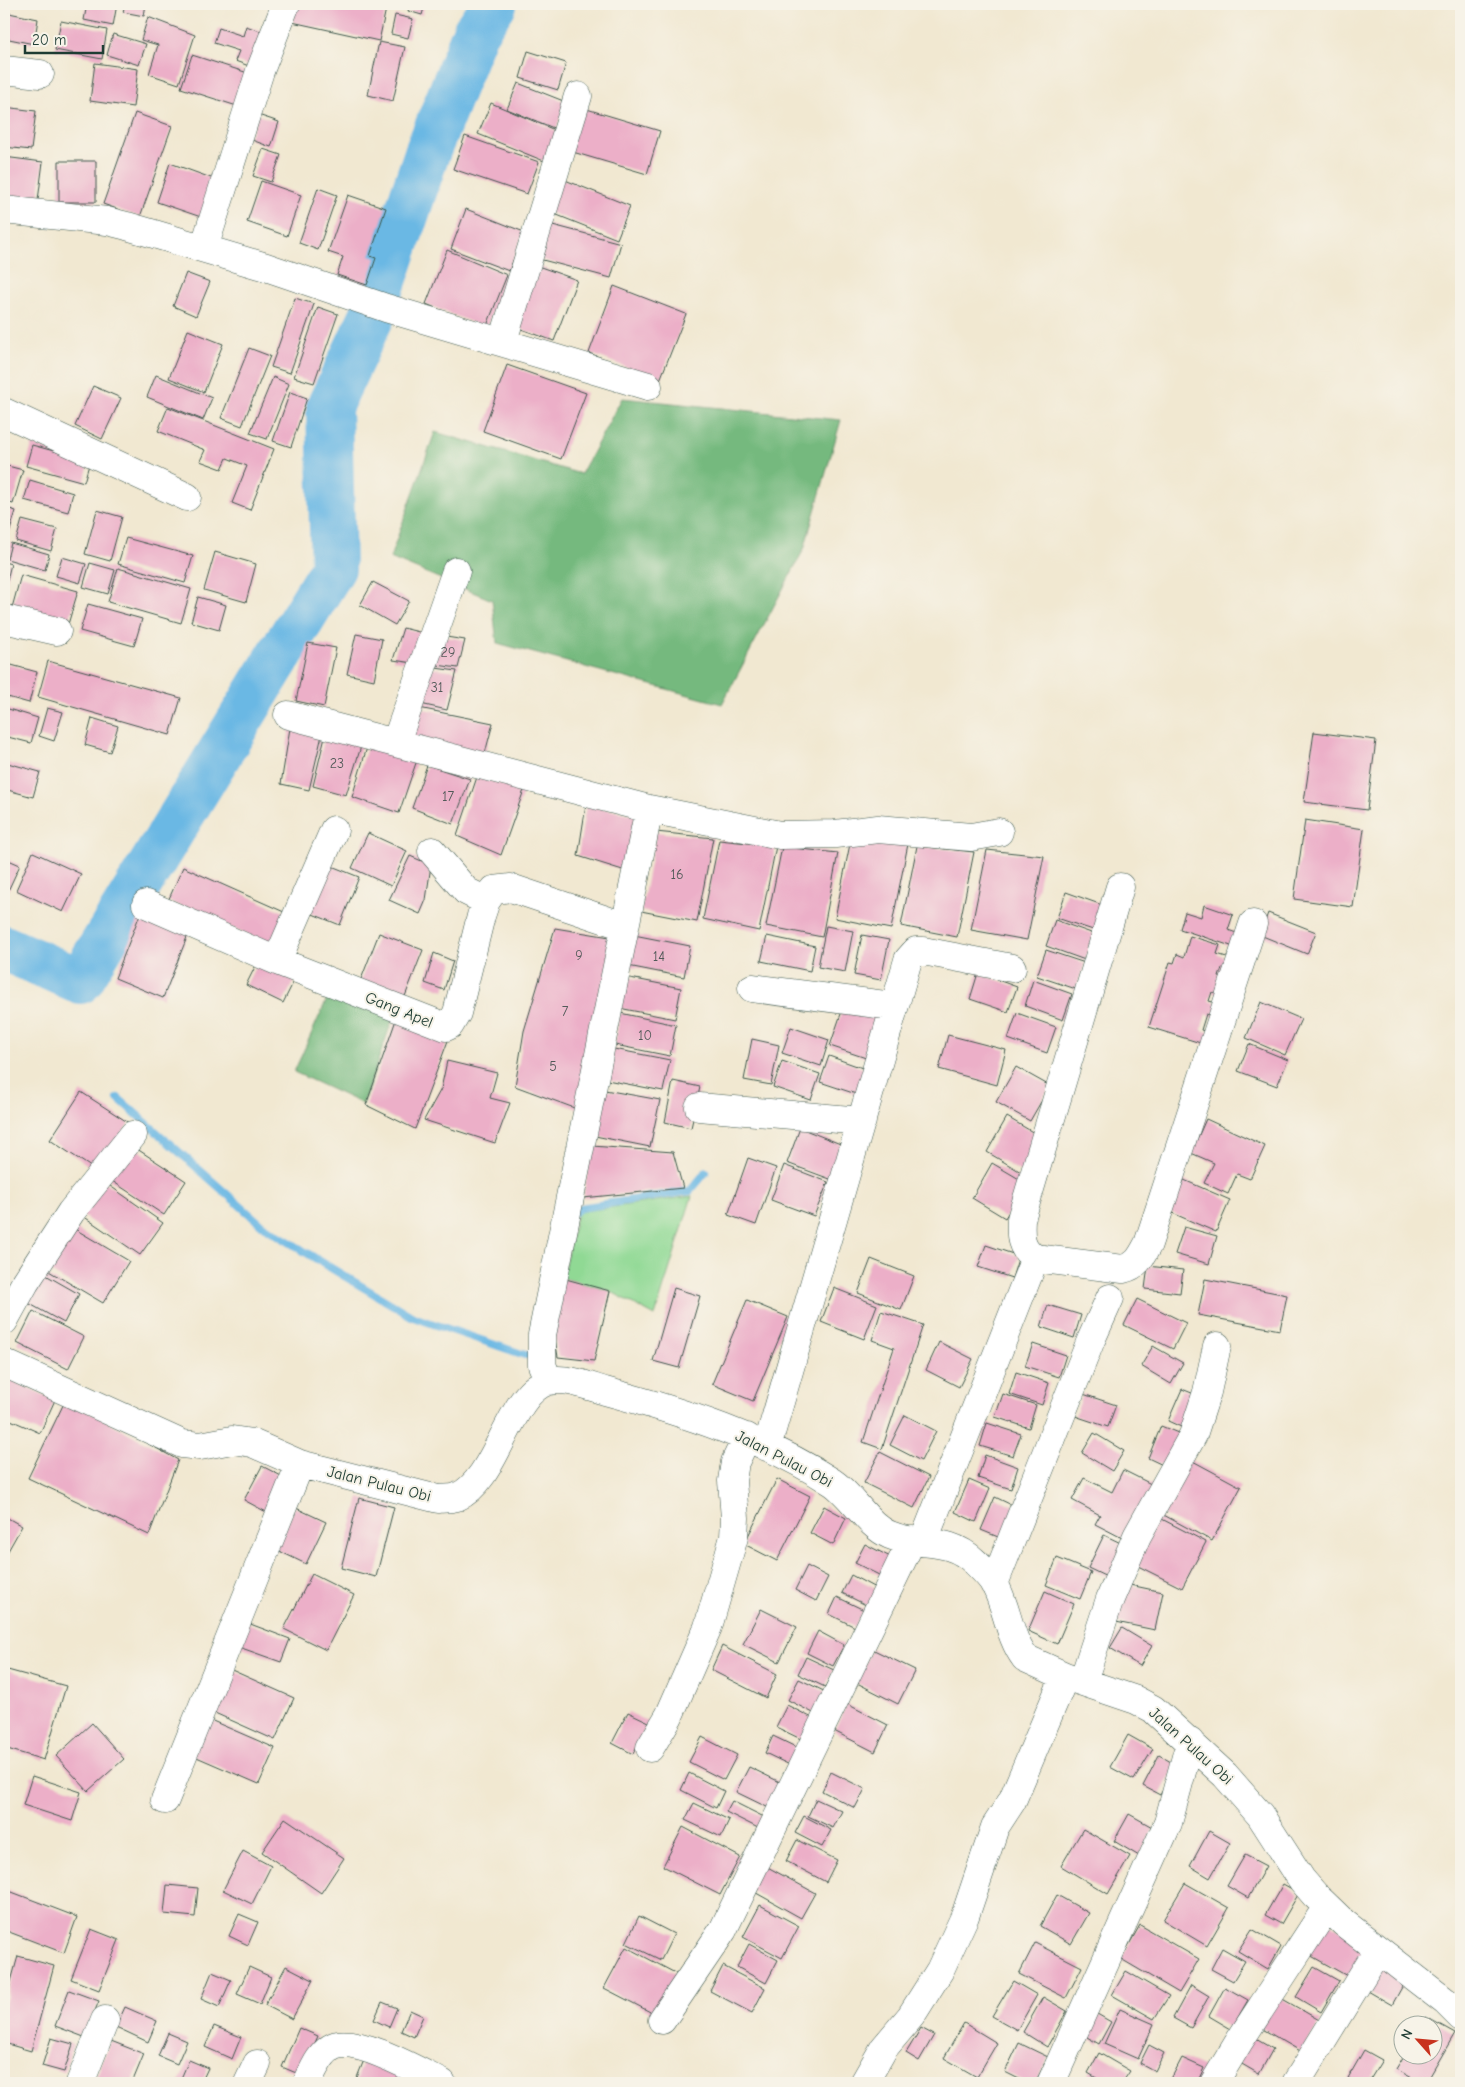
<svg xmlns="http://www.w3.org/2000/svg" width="1465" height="2087" font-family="'Comic Neue',sans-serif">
<rect width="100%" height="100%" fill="#f7f3e8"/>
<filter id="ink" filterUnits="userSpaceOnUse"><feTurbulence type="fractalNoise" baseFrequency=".02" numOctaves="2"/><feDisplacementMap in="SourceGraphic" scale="10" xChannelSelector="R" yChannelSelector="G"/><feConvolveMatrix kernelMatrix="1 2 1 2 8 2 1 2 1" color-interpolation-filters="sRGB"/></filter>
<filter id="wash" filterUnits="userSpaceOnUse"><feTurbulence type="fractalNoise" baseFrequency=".0096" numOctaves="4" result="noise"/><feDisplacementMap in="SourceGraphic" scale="20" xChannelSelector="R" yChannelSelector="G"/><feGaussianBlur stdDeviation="1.12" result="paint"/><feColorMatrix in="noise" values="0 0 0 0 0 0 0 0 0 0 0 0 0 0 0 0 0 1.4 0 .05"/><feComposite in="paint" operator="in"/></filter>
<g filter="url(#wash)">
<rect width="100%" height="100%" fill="#f1e8d1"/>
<!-- green -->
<path fill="#90d994" stroke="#588b64" d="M692 1196 655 1316 610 1291 562 1278 577 1212Z"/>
<!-- forest -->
<path fill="#74b97e" stroke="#4a7b59" d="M622 398 841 420 804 549 722 704 497 643 492 600 390 558 435 432 581 474Z
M332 988 394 1015 363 1104 294 1072Z"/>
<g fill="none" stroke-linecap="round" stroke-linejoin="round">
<!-- stream -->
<path stroke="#6ab8e4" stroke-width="8" d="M118 1098 262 1225 331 1268 413 1317 525 1355H537
M575 1212 580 1208 690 1191 706 1172"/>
<!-- river -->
<path stroke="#6ab8e4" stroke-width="46" d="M4 948 80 981 333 568 329 407 372 316 427 153 475 32 494 4"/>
</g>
<g id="blocks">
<!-- building -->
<path fill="#ecafc8" d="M87 4H117L113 26 84 20Z
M125 4H146L144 16 123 12Z
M158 4H183L182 9Z
M297 4H387L379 41 292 22Z
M410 4H425L422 15 408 11Z
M4 12 38 19 34 44 4 38Z
M395 15 413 19 408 38 391 34Z
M148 17 195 35 179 84 149 74 158 45 141 40Z
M61 21 107 30 102 59 55 50Z
M246 26 266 33 255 68 235 61 239 51 214 43 219 28 243 36Z
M113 34 146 44 139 65 107 55Z
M379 42 405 47 393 101 368 95Z
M528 51 566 63 558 90 520 78Z
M192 55 251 74 240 107 181 88Z
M95 63 138 69 133 107 90 101Z
M518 83 566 102 556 129 507 109Z
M491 103 557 131 544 161 478 134Z
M4 107 36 111 31 150 4 147Z
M580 107 660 131 647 174 566 150Z
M135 113 172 126 140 217 103 204Z
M258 115 279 122 271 147 249 139Z
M465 136 539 162 527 194 453 169Z
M263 149 281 155 271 182 253 176Z
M4 157 43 162 37 208 4 203Z
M59 161H96V202H59Z
M170 163 214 179 201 217 157 202Z
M560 178 630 206 617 239 547 211Z
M261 181 301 195 287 236 247 222Z
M318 188 337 195 318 250 299 243Z
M348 195 386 208 370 256 376 258 367 285 337 275 343 257 328 252Z
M466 209 524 232 509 271 451 249Z
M545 223 621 243 611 278 535 258Z
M447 250 507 275 486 328 426 304Z
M535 265 577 280 554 341 513 326Z
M186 273 210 282 196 316 173 306Z
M614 286 686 314 660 380 589 353Z
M295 298 314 304 290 373 271 367Z
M318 307 338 314 314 383 294 377Z
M188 330 223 344 204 392 169 378Z
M249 348 270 356 242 426 221 418Z
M507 365 586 393 561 459 483 431Z
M156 375 212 398 203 420 147 397Z
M273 377 289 384 267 439 250 433Z
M93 386 121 398 102 439 75 426Z
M290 392 307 398 291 447 273 441Z
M168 407 274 449 250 510 232 503 247 466 227 458 222 469 200 461 205 450 158 431Z
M32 445 90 461 84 482 26 466Z
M4 465 23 470 13 504 4 501Z
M30 480 73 493 68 512 24 500Z
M4 507 16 511 4 550Z
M97 510 122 517 110 561 85 554Z
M22 520 57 529 51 551 16 541Z
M126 538 193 556 185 583 118 564Z
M11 543 49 554 45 570 7 559Z
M215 552 256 564 246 602 204 590Z
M62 557 86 564 80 583 56 576Z
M4 562 11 564 4 592Z
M90 563 115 570 108 594 83 587Z
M118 568 191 589 181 623 108 602Z
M21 575 78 591 66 631 10 615Z
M373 582 409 601 395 625 360 605Z
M198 597 226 605 219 630 191 622Z
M88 604 142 619 134 646 80 631Z
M403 628 431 635 420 664 393 660Z
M356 634 382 639 374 680 347 674Z
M440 636 465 640 458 668 430 664Z
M308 643 336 648 324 707 296 701Z
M48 661 181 698 170 735 38 697Z
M4 663 37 672 29 703 4 696Z
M428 667 457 671 447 710 416 703Z
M414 707 493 723 484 757 405 737Z
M5 708 38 718 31 743 4 736Z
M47 708 63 712 54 741 39 736Z
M92 718 118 726 110 752 85 745Z
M290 728 323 731 309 790 281 784Z
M326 732 363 740 346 795 313 786Z
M1314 732 1376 740 1367 810 1304 802Z
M368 744 418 757 399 813 352 797Z
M4 762 40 772 33 797 4 789Z
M427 765 470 779 453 824 412 808Z
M477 777 524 790 501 855 457 836Z
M586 805 639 816 629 872 578 856Z
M1305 820 1364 829 1353 907 1294 899Z
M656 832 713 838 697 922 641 911Z
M368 833 407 851 391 886 352 868Z
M851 839 908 844 891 929 835 918Z
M719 840 776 846 759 931 703 919Z
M917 846 974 852 957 937 901 926Z
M782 847 838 853 822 937 766 926Z
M987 850 1044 856 1027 940 971 930Z
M33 852 81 874 63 912 16 890Z
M410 856 431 865 426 900 420 914 389 900Z
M4 858 20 865 6 895 4 894Z
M329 865 359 877 340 925 310 913Z
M183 867 293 916 279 948 168 901Z
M1066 892 1105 906 1096 931 1057 918Z
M1204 905 1233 915 1228 930 1245 936 1240 949 1180 929 1185 912 1201 917Z
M142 909 191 927 163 998 115 978Z
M1268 913 1316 932 1307 954 1260 935Z
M1055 920 1094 934 1085 960 1046 946Z
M826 926 853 931 845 972 818 967Z
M555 928 616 938 577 1109 515 1086 524 1031Z
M379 933 423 950 404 999 360 982Z
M634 935 690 946 684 977 628 966Z
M862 935 889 940 881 980 854 975Z
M767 936 815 946 810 971 761 961Z
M1190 936 1220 945 1217 954 1236 960 1232 972 1222 968 1219 977 1231 980 1226 996 1212 992 1209 1001 1220 1004 1216 1018 1206 1014 1201 1030 1211 1033 1207 1045 1149 1027 1170 962 1174 963 1177 954 1184 957Z
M1046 950 1085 963 1076 989 1037 976Z
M434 953 453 961 444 990 425 983Z
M260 957 297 975 283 1003 246 985Z
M978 973 1017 987 1008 1012 970 999Z
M625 977 681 988 675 1019 619 1008Z
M1033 980 1072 994 1063 1020 1025 1006Z
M1261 1002 1301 1019 1285 1055 1246 1038Z
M844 1005 884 1018 869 1059 830 1046Z
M620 1013 676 1025 670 1056 615 1045Z
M1017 1013 1056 1027 1047 1053 1008 1039Z
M397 1017 449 1038 415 1129 366 1105Z
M791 1027 829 1040 821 1066 782 1053Z
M948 1035 1006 1050 997 1085 939 1069Z
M752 1039 779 1045 771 1085 744 1080Z
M1249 1044 1288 1060 1277 1086 1238 1071Z
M614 1049 670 1060 663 1091 607 1080Z
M829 1056 868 1070 859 1095 820 1082Z
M447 1061 497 1073 490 1098 510 1103 495 1143 424 1120 441 1089Z
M782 1061 820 1074 811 1100 773 1087Z
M1016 1067 1050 1086 1030 1121 996 1102Z
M673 1081 700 1087 691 1128 665 1122Z
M605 1090 660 1100 650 1147 595 1136Z
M81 1092 129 1123 97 1171 50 1140Z
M1007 1117 1041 1137 1021 1172 987 1152Z
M1206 1119 1265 1146 1250 1179 1237 1174 1228 1194 1204 1183 1214 1163 1191 1153Z
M800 1128 843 1145 830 1179 787 1163Z
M131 1145 186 1181 164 1215 109 1179Z
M592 1146 673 1152 683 1188 583 1198Z
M748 1158 776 1168 756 1225 728 1215Z
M992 1163 1026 1183 1005 1218 972 1198Z
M784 1165 828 1182 814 1216 771 1200Z
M1184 1180 1230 1200 1216 1232 1170 1212Z
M103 1181 163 1223 140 1255 80 1214Z
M68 1225 129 1261 103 1303 42 1267Z
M1184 1227 1217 1236 1209 1264 1175 1254Z
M986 1245 1019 1256 1012 1278 978 1267Z
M871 1259 914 1276 901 1310 858 1293Z
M1148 1266 1183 1270 1180 1293 1145 1289Z
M37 1270 79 1294 64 1323 21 1299Z
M562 1278 610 1291 594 1361 558 1357 553 1327Z
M1205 1279 1287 1295 1280 1330 1198 1315Z
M674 1288 700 1296 679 1368 653 1361Z
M834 1288 877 1305 864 1339 821 1322Z
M1137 1299 1186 1323 1173 1349 1124 1325Z
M747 1300 788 1317 753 1401 712 1384Z
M1048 1305 1081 1315 1074 1338 1041 1327Z
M33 1311 84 1337 68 1369 17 1343Z
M881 1311 923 1325 882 1449 863 1442 894 1348 872 1340Z
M939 1342 973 1359 959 1387 926 1370Z
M1033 1344 1066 1355 1059 1377 1025 1366Z
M1153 1346 1183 1363 1171 1384 1141 1366Z
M1016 1372 1049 1383 1042 1405 1009 1394Z
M4 1377 55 1400 40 1433 4 1417Z
M1182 1389 1204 1398 1190 1431 1168 1421Z
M1003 1394 1036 1405 1029 1428 995 1417Z
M1083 1394 1116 1405 1108 1427 1075 1416Z
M66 1399 178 1460 149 1535 28 1478Z
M905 1415 936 1431 921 1461 890 1445Z
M987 1423 1021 1434 1013 1456 980 1446Z
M1161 1426 1183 1435 1169 1468 1148 1458Z
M1094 1433 1124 1451 1112 1471 1082 1453Z
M880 1452 929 1477 914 1508 864 1483Z
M985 1455 1018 1467 1011 1489 978 1478Z
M1189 1459 1241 1487 1212 1541 1160 1513Z
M262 1466 289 1480 270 1514 244 1500Z
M1123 1470 1159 1488 1130 1542 1095 1524 1100 1515 1072 1500 1084 1478 1112 1492Z
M777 1479 810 1496 777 1561 744 1544Z
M969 1480 990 1489 976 1522 955 1512Z
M995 1497 1016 1507 1003 1539 981 1530Z
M359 1498 394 1507 376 1577 341 1568Z
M824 1506 846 1518 833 1545 810 1533Z
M294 1507 326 1522 306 1564 275 1549Z
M4 1516 22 1526 4 1558Z
M1158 1517 1206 1542 1182 1588 1134 1564Z
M1104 1535 1127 1546 1111 1579 1088 1568Z
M865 1544 900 1562 891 1581 855 1563Z
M1057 1558 1091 1572 1080 1599 1046 1585Z
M807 1566 828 1577 816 1601 795 1590Z
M312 1574 354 1595 326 1650 284 1629Z
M851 1575 879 1590 870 1607 842 1593Z
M1125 1584 1163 1592 1155 1630 1116 1622Z
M1045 1591 1074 1604 1057 1644 1028 1631Z
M837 1597 864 1610 855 1627 829 1614Z
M761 1609 797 1627 779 1662 743 1644Z
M245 1622 290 1639 281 1662 236 1646Z
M1122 1628 1152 1646 1140 1666 1110 1648Z
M818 1631 844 1645 833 1666 807 1653Z
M722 1646 777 1674 766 1698 711 1670Z
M872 1649 915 1670 898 1704 855 1682Z
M806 1657 834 1670 825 1687 798 1674Z
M225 1667 294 1698 275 1740 206 1709Z
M4 1669 66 1686 44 1760 4 1748Z
M799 1679 830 1694 819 1716 788 1700Z
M847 1704 888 1725 875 1752 834 1731Z
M787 1705 818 1721 807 1742 776 1727Z
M628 1712 649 1722 633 1754 612 1743Z
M208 1719 275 1748 259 1784 192 1755Z
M92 1723 124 1759 88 1791 56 1756Z
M1128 1735 1153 1749 1134 1780 1110 1767Z
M773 1736 800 1749 792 1766 765 1753Z
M702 1737 737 1755 724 1780 689 1762Z
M1159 1755 1176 1765 1160 1795 1143 1786Z
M749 1767 784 1784 771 1809 736 1792Z
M831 1772 865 1789 855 1808 822 1791Z
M689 1773 724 1791 716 1808 681 1790Z
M32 1776 81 1792 72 1821 23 1805Z
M816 1799 842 1811 833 1828 808 1816Z
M732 1801 764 1817 758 1828 726 1812Z
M694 1803 729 1820 721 1837 685 1820Z
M1129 1814 1154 1828 1139 1856 1114 1841Z
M804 1816 831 1830 822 1847 795 1833Z
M285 1818 344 1858 321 1893 262 1852Z
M683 1827 740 1857 720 1895 663 1866Z
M1083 1829 1130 1856 1108 1894 1061 1866Z
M1209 1831 1230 1843 1210 1878 1190 1866Z
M797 1840 837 1860 826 1882 786 1861Z
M243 1851 271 1866 252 1904 223 1890Z
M1245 1855 1266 1866 1248 1898 1227 1886Z
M762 1864 815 1893 801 1918 749 1889Z
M1185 1883 1229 1908 1207 1946 1163 1920Z
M1283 1884 1299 1893 1281 1924 1265 1915Z
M167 1885 198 1888 195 1917 164 1914Z
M4 1889 77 1917 64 1953 4 1930Z
M1057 1895 1089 1913 1071 1944 1040 1926Z
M760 1905 799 1926 782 1958 743 1937Z
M239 1914 258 1922 248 1945 229 1936Z
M639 1916 674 1934 661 1960 626 1943Z
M1324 1920 1367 1945 1349 1977 1306 1953Z
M1140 1925 1199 1959 1179 1993 1121 1959Z
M91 1929 119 1940 99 1990 71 1979Z
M1252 1929 1281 1946 1268 1969 1238 1951Z
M1035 1943 1082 1967 1066 1998 1019 1974Z
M749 1944 778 1960 766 1983 737 1967Z
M626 1947 677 1974 656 2015 604 1988Z
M1222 1948 1245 1961 1233 1981 1211 1969Z
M18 1956 54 1966 31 2051 4 2043V2007Z
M1375 1963 1406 1980 1392 2005 1361 1987Z
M286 1966 313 1980 292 2019 265 2005Z
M723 1966 765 1988 752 2013 710 1991Z
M249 1967 271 1977 260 2004 237 1994Z
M1314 1967 1339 1981 1321 2012 1296 1997Z
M1126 1971 1169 1996 1154 2019 1112 1995Z
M212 1972 231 1980 219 2007 201 1999Z
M1013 1981 1037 1995 1017 2030 992 2016Z
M1191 1985 1209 1996 1191 2028 1173 2018Z
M1225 1987 1248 2000 1231 2029 1209 2016Z
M69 1990 99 2001 84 2037 55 2026Z
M1272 1993 1321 2021 1302 2052 1254 2024Z
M1043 1997 1067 2011 1047 2047 1023 2032Z
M382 2002 397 2008 389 2027 374 2020Z
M125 2007 157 2021 148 2042 116 2027Z
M1120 2009 1154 2024 1138 2059 1104 2044Z
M410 2010 423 2016 414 2037 401 2031Z
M1092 2011 1111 2022 1099 2044 1080 2033Z
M1426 2017 1455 2033 1426 2083H1421L1396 2069 1405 2054H1432V2024H1422Z
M964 2023 997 2043 977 2077 944 2058Z
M214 2026 241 2037 232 2059 205 2047Z
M299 2028 318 2036 301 2075 282 2067Z
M921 2028 934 2035 919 2061 906 2053Z
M168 2033 187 2041 177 2064 158 2056Z
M1249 2035 1273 2049 1259 2074 1235 2060Z
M51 2038 73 2044 64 2072 42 2066Z
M111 2041 144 2054 132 2083H102L95 2080Z
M1019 2043 1048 2057 1035 2083H1027L1005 2072Z
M1149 2045 1164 2053 1155 2071 1140 2063Z
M1364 2050 1382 2060 1368 2083H1357L1348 2078Z
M1099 2053 1130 2071 1122 2083H1105L1088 2073Z
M1182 2058 1204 2068 1197 2083H1180L1171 2079Z
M189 2060 208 2068 201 2083H179Z
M364 2060 419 2083H363L356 2080Z"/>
</g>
</g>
<g filter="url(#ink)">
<use href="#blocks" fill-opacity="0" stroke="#3e574c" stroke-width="1"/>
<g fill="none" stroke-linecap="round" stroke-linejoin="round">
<!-- minor casing -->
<g stroke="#3e574c" stroke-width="29">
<path id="minor" d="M4 70 40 74
M4 210 107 221 127 226 266 267 386 308 648 386
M204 248 260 71 286 4
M503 341 578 96
M4 412 187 497
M4 619 57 631
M288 715 649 809 780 835 835 834 878 829 971 837 999 832
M396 742 456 571
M432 851 466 891 486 901
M1120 887 1021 1219C1020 1236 1020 1248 1035 1258L1123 1269C1137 1266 1141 1257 1148 1244L1253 924
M146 904 277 961 446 1027 450 1025 457 1013 481 916 486 901 494 890 511 888 624 926
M277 961 334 830
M752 988 893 1006
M699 1107 862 1121
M4 1321 25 1283 71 1212 133 1135
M4 1363 182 1444 200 1446 232 1440 252 1443 300 1464 438 1499C444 1498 451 1499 457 1497 498 1480 509 1391 549 1381 567 1377 588 1386 605 1391 683 1412 764 1438 832 1482 852 1495 868 1526 890 1535 920 1548 947 1535 975 1562 982 1569 990 1576 995 1585 1007 1607 1009 1637 1025 1658L1065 1676 1136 1700 1153 1709 1225 1775 1260 1815 1302 1880 1315 1895 1344 1923 1446 2002 1461 2017
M549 1381 542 1365V1335L649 809
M767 1447 908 960 916 951H923L1012 968
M924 1540 1035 1258
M994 1584 1091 1340 1110 1298
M1083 1681 1110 1599 1137 1536 1193 1435 1207 1392 1217 1346
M650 1748 669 1716 708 1627 734 1537 735 1518 732 1481 735 1462 747 1437
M165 1800 300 1464
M662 2020 723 1930 912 1540
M80 2083 105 2020
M248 2083 257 2064
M307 2083C313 2071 320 2052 334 2046 357 2036 420 2072 442 2083
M864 2083 884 2048 911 2016 940 1970 965 1916 995 1827 1012 1801 1065 1676
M1051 2083 1168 1823 1190 1742
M1214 2083 1240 2040 1327 1907
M1296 2083 1378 1950"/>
</g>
<!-- minor -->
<use href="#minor" stroke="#fff" stroke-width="28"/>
</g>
</g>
<g text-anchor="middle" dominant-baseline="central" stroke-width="4" stroke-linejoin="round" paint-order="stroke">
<!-- number labels -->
<g font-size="14" fill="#525a59">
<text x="448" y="652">29</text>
<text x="437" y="687">31</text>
<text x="337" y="763">23</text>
<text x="448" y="796">17</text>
<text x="677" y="874">16</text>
<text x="579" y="955">9</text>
<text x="659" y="956">14</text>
<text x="565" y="1011">7</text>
<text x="645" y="1035">10</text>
<text x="553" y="1066">5</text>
</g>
<!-- street labels -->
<g font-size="16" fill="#1f3d34" stroke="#f7f3e8">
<text transform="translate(399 1010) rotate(22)">Gang Apel</text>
<text transform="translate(784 1459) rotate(27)">Jalan Pulau Obi</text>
<text transform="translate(379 1484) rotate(14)">Jalan Pulau Obi</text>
<text transform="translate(1191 1746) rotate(42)">Jalan Pulau Obi</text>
</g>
</g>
<!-- margin -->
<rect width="1465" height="2087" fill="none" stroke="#f7f3e8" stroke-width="20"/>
<!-- north arrow -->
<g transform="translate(1418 2040) rotate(297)"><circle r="24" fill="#f7f3e8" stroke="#a1aaa0"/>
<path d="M0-4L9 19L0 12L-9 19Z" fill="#c8321e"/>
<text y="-8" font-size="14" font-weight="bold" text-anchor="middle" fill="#1f3d34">N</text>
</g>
<!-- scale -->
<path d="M25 45v8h78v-8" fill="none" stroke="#1f3d34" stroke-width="2.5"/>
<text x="32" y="45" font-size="15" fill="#1f3d34" stroke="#f7f3e8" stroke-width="4" paint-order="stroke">20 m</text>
</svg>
